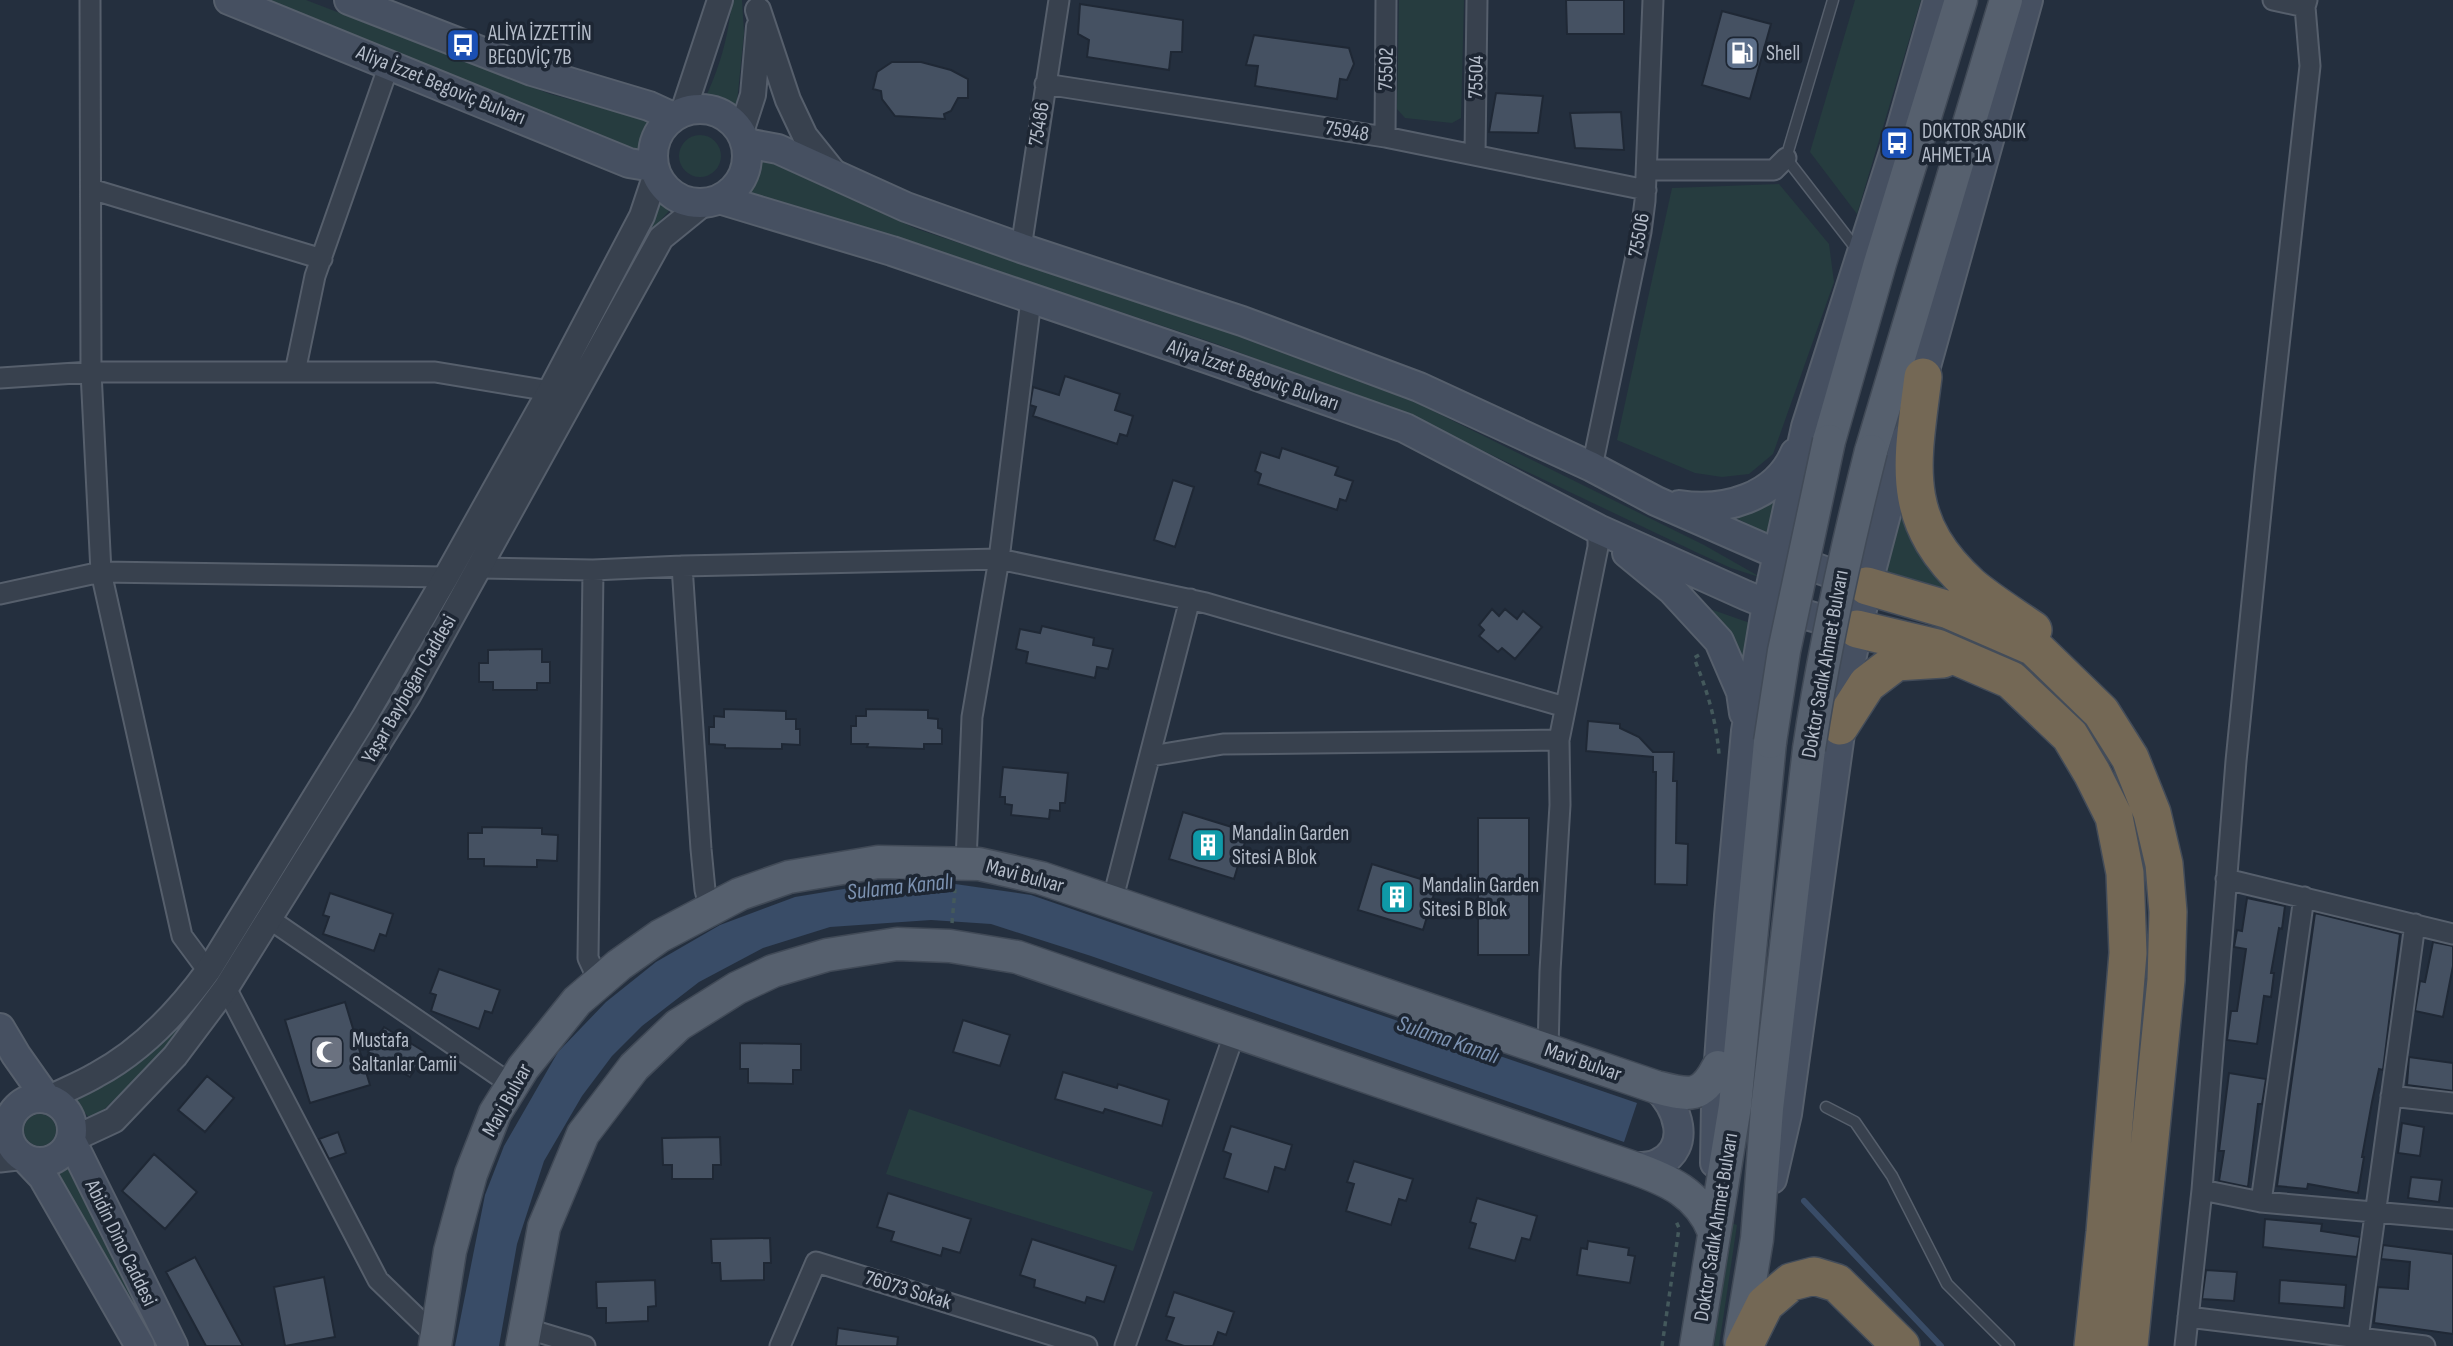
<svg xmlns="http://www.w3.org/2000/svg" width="2453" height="1346" font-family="'Sofia Sans Condensed',sans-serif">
<rect width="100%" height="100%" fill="#242f3e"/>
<!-- green -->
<path fill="#263c3f" d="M267 0H306L550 94 654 122 646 139 645 155Z
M732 0H742L744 33 736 112 703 103C720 67 728 39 732 0Z
M1399 0H1464L1461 118 1452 123 1405 118 1397 109Z
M1855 0H1921L1857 214 1810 152Z
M679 156a21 21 0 1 1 42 0a21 21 0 1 1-42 0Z
M756 156 917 229 1218 329 1417 403 1704 545 1762 578 1731 568 1700 554 1412 417 1214 343 913 243 743 190 752 175Z
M1779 184 1829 244 1834 282 1773 454 1749 474 1722 477 1695 473 1617 440 1672 188Z
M663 199 676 203 660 221 625 281 453 595 340 786 202 1006 164 1052 92 1121 72 1098 104 1085 160 1044 197 1002 622 279Z
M1778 492 1770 535 1724 512Z
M1902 510 1965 598 1883 574Z
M1710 609 1753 624 1746 684 1731 645Z
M909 1109 1153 1192 1133 1251 886 1174Z
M24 1130a16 16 0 1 1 32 0a16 16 0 1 1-32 0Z
M69 1166 101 1237 160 1346H152L55 1173Z
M1731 1223 1737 1225 1719 1346H1714Z"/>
<!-- water -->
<path fill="#394c67" d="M941 882 1031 895 1637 1103 1624 1142 1091 956 991 924 931 920 830 927 763 948 699 982 642 1026 612 1056 582 1096 544 1161 517 1244 499 1346H455L485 1195 504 1146 558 1052 606 1002 656 962 720 925 795 897 880 883Z"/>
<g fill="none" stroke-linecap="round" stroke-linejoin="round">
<!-- stream -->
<path stroke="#394c67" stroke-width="6" d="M1804 1201 1941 1346"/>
</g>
<!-- building -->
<path fill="#455162" stroke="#1f2835" stroke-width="2" d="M1566 0H1624V34H1567Z
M1080 4 1183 20 1182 52H1171L1169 70 1087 57 1089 40 1078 34Z
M1722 11 1771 24 1750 99 1702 85Z
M1254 35 1349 48 1354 64 1347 80 1340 79 1337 99 1255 86 1258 66 1246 65Z
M892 62H921L951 70 968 79V98H958L951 111 944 114 945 119 895 116 882 99 881 91 873 89 877 72Z
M1496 93 1543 96 1538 133 1489 132Z
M1621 112 1624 150 1575 148 1570 113Z
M1065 376 1120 394 1115 410 1133 416 1127 436 1120 434 1117 444 1033 416 1036 407 1030 405 1033 387 1059 395Z
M1282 448 1338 467 1335 475 1353 481 1346 501 1340 499 1337 510 1258 484 1261 474 1255 471 1261 452 1279 458Z
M1173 480 1194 487 1175 547 1154 540Z
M1492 609 1499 616 1505 609 1517 619 1523 611 1542 627 1515 659 1502 648 1498 652 1479 636 1484 630 1479 625Z
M1042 626 1094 638 1093 645 1113 649 1108 669 1097 667 1095 678 1026 663 1028 652 1016 649 1020 629 1040 633Z
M542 649V662H550V683H537V690H493V682H479V663H488V650Z
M724 709 786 711V719H796V729H800V745L782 744V749L725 748V745L709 744V727H714V716L724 717Z
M866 709 928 710V718L938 719V728L942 729V744H924V749L867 747 868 744H851V726H856V716H866Z
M1588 721 1620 724V728L1639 737 1653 752H1674L1673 781H1677L1676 843 1688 844 1687 885 1655 884 1656 772H1653V757L1586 751Z
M1003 767 1068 773 1065 803H1060V811L1050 810 1049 819 1011 815 1012 805 1005 804V797H1000Z
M1183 812 1248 832 1234 879 1169 859Z
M1478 818H1529V955H1478Z
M482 827 542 828V834L558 835 557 861 537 860V867L484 866V859H468V833H482Z
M1372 864 1437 884 1423 930 1358 910Z
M330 893 393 914 386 936 380 934 374 951 323 934 329 917 323 915Z
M2247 898 2285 906 2282 929 2279 928 2271 973H2274L2271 997 2264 996 2257 1044 2227 1040 2231 1011H2237L2246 949 2234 947 2237 930 2242 931Z
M2315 913 2400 934 2383 1070 2379 1069 2372 1102 2362 1157H2364L2358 1193 2308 1184 2307 1189 2277 1186Z
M2433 942 2453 946V966L2443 1017 2415 1011 2420 981 2425 982Z
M439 969 500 990 492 1013 485 1011 479 1029 431 1011 436 995 430 993Z
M345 1002 370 1085 310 1103 285 1020Z
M963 1020 1010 1035 1000 1066 953 1052Z
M384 1027 425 1052 410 1077 368 1052Z
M740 1043 801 1044V1070H793V1084L748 1083V1069H740Z
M2409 1057 2453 1063V1091L2407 1085Z
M1063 1072 1117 1088 1118 1084 1169 1100 1162 1126 1105 1109 1103 1113 1055 1099Z
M2229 1073 2266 1079 2262 1104H2258L2248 1187 2219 1181 2224 1151H2219Z
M207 1076 234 1098 205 1132 178 1110Z
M2402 1123 2424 1127 2420 1156 2398 1153Z
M1231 1126 1292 1145 1285 1170 1275 1167 1268 1192 1224 1178 1231 1154 1223 1151Z
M338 1132 346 1153 329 1159 319 1139Z
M720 1137 721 1165H713V1179H672V1165H663L662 1138Z
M154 1154 197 1192 165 1229 122 1191Z
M1354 1161 1413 1179 1406 1201 1399 1199 1391 1225 1346 1211 1354 1184 1347 1182Z
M2411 1177 2442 1180 2439 1202 2408 1198Z
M888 1193 971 1219 960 1253 943 1248 941 1256 891 1241 894 1232 877 1227Z
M1477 1198 1537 1216 1530 1240 1522 1238 1515 1261 1469 1248 1476 1224 1470 1222Z
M2265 1219 2322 1224 2321 1231 2360 1237 2357 1257 2263 1247Z
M770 1238 771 1263H764V1280L721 1281 720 1263H712L711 1239Z
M1032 1239 1116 1266 1104 1302 1087 1297 1085 1303 1034 1287 1035 1280 1020 1275Z
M1588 1241 1629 1248 1628 1255 1635 1256 1630 1283 1577 1275 1581 1248 1587 1249Z
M2383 1245 2453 1254V1334L2374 1323 2378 1287 2408 1289 2410 1262 2381 1259Z
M195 1257 243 1346H206L166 1272Z
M2206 1270 2237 1272 2234 1301 2202 1299Z
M324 1277 335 1337 285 1346 274 1287Z
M655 1280 656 1306 648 1307V1321L606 1323V1308H597L596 1282Z
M2280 1280 2346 1285 2344 1308 2279 1303Z
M1174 1292 1234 1312 1226 1335 1218 1332 1213 1346H1184L1166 1340 1174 1318 1166 1316Z
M838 1328 898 1337 897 1346H836Z"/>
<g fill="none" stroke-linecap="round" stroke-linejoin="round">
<!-- service casing -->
<g stroke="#565f6c" stroke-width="13">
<path id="service" d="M1833 0 1786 158 1858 251
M1826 1107 1855 1122 1892 1176 1947 1284 2009 1346"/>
</g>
<!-- minor casing -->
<g stroke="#565f6c" stroke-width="23">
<path id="minor" d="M90 0 91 372H435L550 391
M2273 0 2305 7
M1045 84 1385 137 1646 190
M1385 137 1386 0
M1475 155 1477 0
M1647 170H1774L1786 158
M91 189 322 259
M1021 248 1059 0
M295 372 315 276 389 65
M0 378 91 372 101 572 0 594
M1592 467 1641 232 1645 201 1653 0
M682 566 701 849 705 890 710 910
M480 568 593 570 682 566 999 559 1206 603 1565 707
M593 570 588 958 599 982
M1151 756 1223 744 1559 740
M966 862 972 717 999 559 1031 300
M2226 879 2453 934
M1112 902 1190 599
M271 920 512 1085
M208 971 182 936 101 572 446 577
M226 988 378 1280 437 1337
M1548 1050 1550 971 1560 805 1559 740 1598 547V529
M2391 1096 2453 1103
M0 1138 8 1135
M0 1162 26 1159
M2202 1190 2261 1202 2453 1219
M2261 1202 2304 897
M2188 1317 2425 1346
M525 1328 585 1346
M780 1346 816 1262 1087 1346
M1125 1346 1235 1032
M2185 1346 2202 1190 2236 761 2265 472 2310 66 2305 7 2307 0
M2357 1346 2415 924"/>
</g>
<!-- tertiary casing -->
<g stroke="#565f6c" stroke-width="28">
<path id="tertiary" d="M758 10 788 100 805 136 837 176
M683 112 720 0
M741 132 753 95 759 27
M47 1099C63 1091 81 1084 96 1075 141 1051 178 1012 208 971L365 716 446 577 550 391 642 216 656 174
M71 1140 114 1120 175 1056 226 988 409 694 661 238 704 203"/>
</g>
<!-- secondary casing -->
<g stroke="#565f6c" stroke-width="32">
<path id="secondary" d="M229 0 629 163 653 167
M349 0 532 71 649 106 673 117
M653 156a47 47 0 1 1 94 0a47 47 0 1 1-94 0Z
M746 143 778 149 906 207 1021 248 1242 321 1419 387 1592 467 1656 501 1777 554 1861 584
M719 199 892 251 1209 359 1405 428 1598 529 1745 595 1767 604 1853 628
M1918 395 2028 0
M1679 505C1724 512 1776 498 1795 453
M1627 553 1672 590 1719 641 1741 692 1744 713
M0 1028 16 1055 47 1099
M8 1130a32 32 0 1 1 64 0a32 32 0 1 1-64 0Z
M71 1140 173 1346
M26 1159 43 1177 140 1346
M1715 1163 1716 1105 1729 916 1746 731 1767 604 1806 427 1897 143 1938 0
M1631 1167C1640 1167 1650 1168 1659 1163 1692 1147 1678 1106 1656 1087
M1772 1179 1787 1114 1849 669 1867 586 1906 438"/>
</g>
<!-- primary casing -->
<g stroke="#414a57" stroke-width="35">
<path id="primary" d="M1829 441 1880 263 1961 0
M1871 451 2006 0
M1740 1341 1757 1239 1767 1109 1809 749
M435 1346 450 1251 471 1174 495 1113 523 1068 577 1001 619 965 660 936 740 894 789 877 878 862 979 864 1041 878 1112 902 1656 1087C1688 1095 1701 1100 1718 1067
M522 1346 544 1227 583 1134 634 1067 678 1025 737 988 773 971 827 955 897 944 950 946 1017 957 1631 1167C1668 1180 1699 1193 1714 1232
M1696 1346 1735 1106 1770 742"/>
</g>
<!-- motorway casing -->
<g stroke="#434c59" stroke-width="40">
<path id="motorway" d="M1923 377C1912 464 1898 520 1971 586 1990 602 2013 616 2033 630
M1867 586 1949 610 2034 647 2101 712 2130 758 2152 813 2164 864 2168 912 2166 980 2129 1346
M1857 629 1937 648 2011 680 2070 736 2092 773 2114 817 2125 873 2128 953 2105 1232 2093 1346
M1840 726 1867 684 1896 662 1943 659
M1744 1346 1765 1304 1791 1282 1814 1276 1837 1283 1901 1346"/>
</g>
<!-- path -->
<path stroke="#44595c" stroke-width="3.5" stroke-dasharray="5 5" stroke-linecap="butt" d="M1699 655 1694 658C1707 690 1716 719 1719 754
M952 923 955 889
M1662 1346 1679 1228 1675 1219"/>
<!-- service -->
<use href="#service" stroke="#38414e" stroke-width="10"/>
<!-- minor -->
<use href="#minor" stroke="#38414e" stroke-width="19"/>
<!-- tertiary -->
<use href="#tertiary" stroke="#38414e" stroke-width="24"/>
<!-- secondary -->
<use href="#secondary" stroke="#465061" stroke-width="28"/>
<!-- primary -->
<use href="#primary" stroke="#56606e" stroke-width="32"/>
<!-- motorway -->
<use href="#motorway" stroke="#746855" stroke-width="37"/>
<!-- primary-bridge casing -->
<g stroke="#414a57" stroke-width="35" stroke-linecap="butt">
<path id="primary-bridge" d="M1770 742 1784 651 1829 441
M1809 749C1824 648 1846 550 1871 451"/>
</g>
<!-- primary-bridge -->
<use href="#primary-bridge" stroke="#56606e" stroke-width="32"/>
</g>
<!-- icons -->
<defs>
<g id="bus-square" transform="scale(1.75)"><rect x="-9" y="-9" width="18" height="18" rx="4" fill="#1a4fb4" stroke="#1d2633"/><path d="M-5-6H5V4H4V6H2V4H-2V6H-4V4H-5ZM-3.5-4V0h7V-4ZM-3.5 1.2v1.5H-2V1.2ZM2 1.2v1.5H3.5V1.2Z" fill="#fff"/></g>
<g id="fuel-square" transform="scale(1.75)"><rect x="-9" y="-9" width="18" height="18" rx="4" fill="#5c6f8a" stroke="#1d2633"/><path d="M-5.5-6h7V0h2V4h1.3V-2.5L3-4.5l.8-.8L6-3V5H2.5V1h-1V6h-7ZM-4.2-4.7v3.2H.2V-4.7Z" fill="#fff"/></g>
<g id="building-square" transform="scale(1.75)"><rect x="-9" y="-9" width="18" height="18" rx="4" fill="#0f9aa8" stroke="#1d2633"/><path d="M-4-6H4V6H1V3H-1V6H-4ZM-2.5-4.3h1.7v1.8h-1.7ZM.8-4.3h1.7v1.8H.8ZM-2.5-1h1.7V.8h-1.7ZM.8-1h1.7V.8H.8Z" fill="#fff"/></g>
<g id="mosque-square" transform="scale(1.75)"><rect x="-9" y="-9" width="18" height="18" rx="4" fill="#6b7280" stroke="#1d2633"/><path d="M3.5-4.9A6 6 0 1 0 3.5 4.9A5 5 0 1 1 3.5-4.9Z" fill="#fff"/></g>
</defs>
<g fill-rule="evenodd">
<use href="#bus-square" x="463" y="45"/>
<use href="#fuel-square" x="1742" y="53"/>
<use href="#bus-square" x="1897" y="143"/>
<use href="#building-square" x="1208" y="845"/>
<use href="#building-square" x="1397" y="897"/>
<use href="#mosque-square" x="327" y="1052"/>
</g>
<g text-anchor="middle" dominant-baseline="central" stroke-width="7" stroke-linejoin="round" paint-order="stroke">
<!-- poi labels -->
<g font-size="21" fill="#b4bcc9" stroke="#1d2633" text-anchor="start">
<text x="488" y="33">ALİYA İZZETTİN<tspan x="488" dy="24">BEGOVİÇ 7B</tspan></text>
<text x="1766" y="53">Shell</text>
<text x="1922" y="131">DOKTOR SADIK<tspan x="1922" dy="24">AHMET 1A</tspan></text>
<text x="1232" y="833">Mandalin Garden<tspan x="1232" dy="24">Sitesi A Blok</tspan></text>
<text x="1422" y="885">Mandalin Garden<tspan x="1422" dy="24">Sitesi B Blok</tspan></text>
<text x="352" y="1040">Mustafa<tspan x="352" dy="24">Saltanlar Camii</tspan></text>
</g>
<!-- street labels -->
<g font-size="21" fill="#b4bcc9" stroke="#1d2633">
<text transform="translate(1386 69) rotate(-89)">75502</text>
<text transform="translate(1476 77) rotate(-89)">75504</text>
<text transform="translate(441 85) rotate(22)">Aliya İzzet Begoviç Bulvarı</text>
<text transform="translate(1039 124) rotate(-81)">75486</text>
<text transform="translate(1347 131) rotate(9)">75948</text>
<text transform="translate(1639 235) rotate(-80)">75506</text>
<text transform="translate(1253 375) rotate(19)">Aliya İzzet Begoviç Bulvarı</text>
<text transform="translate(1825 664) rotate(-80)">Doktor Sadık Ahmet Bulvarı</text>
<text transform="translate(409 689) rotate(-60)">Yaşar Bayboğan Caddesi</text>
<text transform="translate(1025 876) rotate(15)">Mavi Bulvar</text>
<text transform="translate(1583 1062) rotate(19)">Mavi Bulvar</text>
<text transform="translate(507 1100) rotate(-61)">Mavi Bulvar</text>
<text transform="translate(1716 1227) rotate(-81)">Doktor Sadık Ahmet Bulvarı</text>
<text transform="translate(121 1243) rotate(64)">Abidin Dino Caddesi</text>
<text transform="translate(908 1290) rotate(17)">76073 Sokak</text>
</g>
<!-- water labels -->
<g font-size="23" font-style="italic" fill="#7c92b1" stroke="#1d2633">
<text transform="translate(900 887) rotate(-6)">Sulama Kanalı</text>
<text transform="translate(1448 1040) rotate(19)">Sulama Kanalı</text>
</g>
</g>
</svg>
